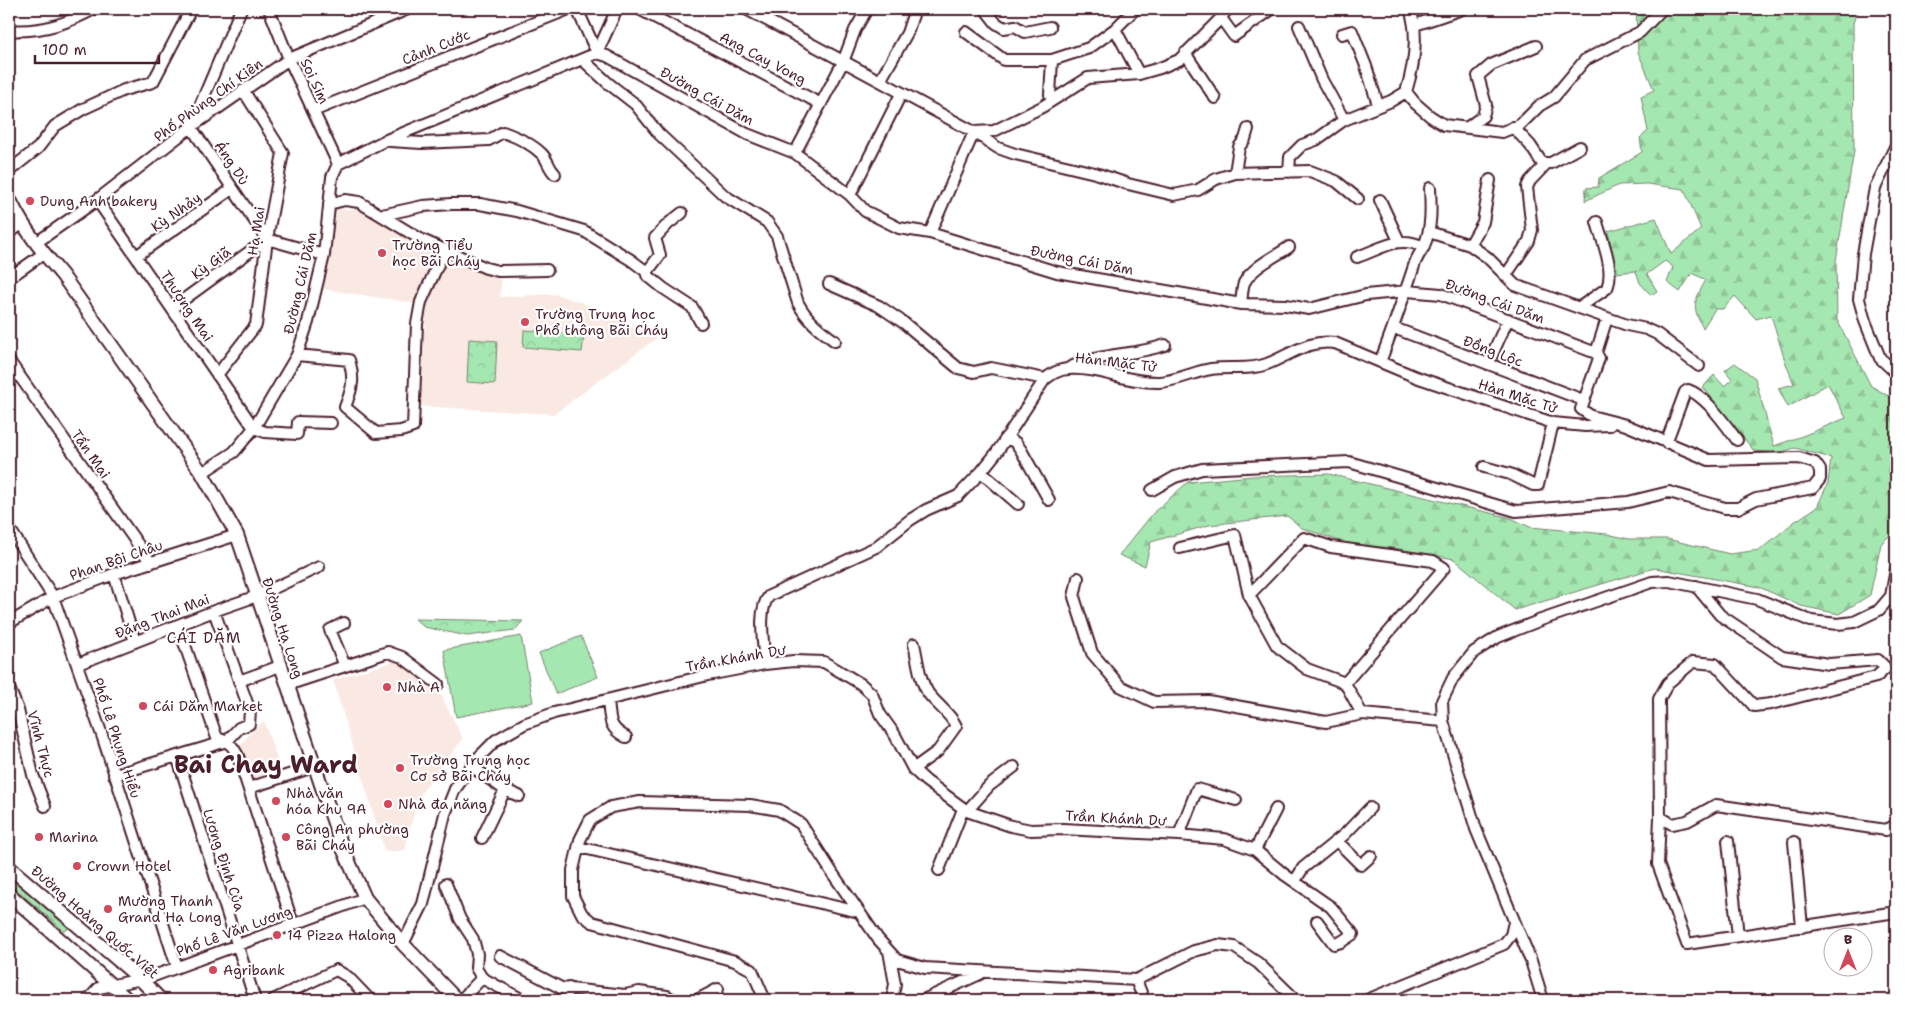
<svg xmlns="http://www.w3.org/2000/svg" width="1905" height="1009" font-family="'Shantell Sans',sans-serif">
<defs>
<pattern id="grass-tufts" width="24" height="20" patternUnits="userSpaceOnUse" patternTransform="scale(1.25)"><rect width="24" height="20" fill="#a5e7b1"/><path d="M3 7l-1-3M5 7V3M7 7l1-3M15 17l-1-3M17 17v-4M19 17l1-3" fill="none" stroke="#90c698"/></pattern>
<pattern id="forest-firs" width="22" height="20" patternUnits="userSpaceOnUse" patternTransform="scale(1.25)"><rect width="22" height="20" fill="#a5e7b1"/><path d="M5 1l3.5 6h-7zM16 11l3.5 6h-7z" fill="#90c698"/></pattern>
<pattern id="park-crowns" width="20" height="18" patternUnits="userSpaceOnUse" patternTransform="scale(1.25)"><rect width="20" height="18" fill="#a5e7b1"/><path d="M2 6a3 3 0 1 1 6 0M12 15a3 3 0 1 1 6 0" fill="none" stroke="#90c698"/></pattern>
</defs>
<rect width="100%" height="100%" fill="#fff"/>
<filter id="ink" filterUnits="userSpaceOnUse"><feTurbulence type="fractalNoise" baseFrequency=".02" numOctaves="2"/><feDisplacementMap in="SourceGraphic" scale="10" xChannelSelector="R" yChannelSelector="G"/><feConvolveMatrix kernelMatrix="1 2 1 2 8 2 1 2 1" color-interpolation-filters="sRGB"/></filter>
<g filter="url(#ink)">
<!-- built -->
<path fill="#f9e9e2" d="M337 209 369 210 445 259 501 280 500 297 555 294 592 306 657 338 554 414 417 406 427 305 323 289Z
M402 659 436 685 463 739 418 797 405 850 385 852 333 680Z
M264 721 282 773 253 783 241 745 251 732Z"/>
<!-- grass -->
<path fill="url(#grass-tufts)" stroke="#78836e" d="M9 876 68 927V929L64 931 9 883Z"/>
<!-- forest -->
<path fill="url(#forest-firs)" stroke="#78836e" d="M1636 9H1858L1853 23 1854 151 1836 261 1837 320 1871 386 1896 400V529L1881 544 1870 595 1839 614 1801 606 1759 587 1655 568 1515 610 1454 559 1394 548 1348 544 1302 528 1287 516 1209 525 1151 542 1145 566 1119 555 1155 511 1188 482 1253 476 1329 474 1511 518 1530 527 1607 534 1629 539H1667L1730 554 1760 550 1794 522 1817 507 1828 483 1831 458 1795 448 1779 453 1754 451 1703 387 1714 375 1724 386 1732 379 1725 370 1735 363 1755 378 1774 446 1805 435 1846 418 1828 384 1788 407 1778 388 1794 384 1785 361 1771 315 1756 319 1735 296 1723 309H1715L1703 328C1691 306 1694 301 1706 280L1692 273 1680 292 1667 282 1673 267 1665 261 1647 274 1657 291 1651 295 1640 283 1636 271 1616 273 1608 231 1656 218 1671 254 1701 229 1684 189 1647 184 1619 185 1585 201 1586 188 1598 187 1599 178 1642 152 1640 138 1648 131 1641 96 1654 90 1638 52Z"/>
<!-- park -->
<path fill="url(#park-crowns)" stroke="#78836e" d="M524 330 584 335 582 352 523 347Z
M469 339 497 341 495 384 467 382Z
M415 619 523 621 515 630 467 636 424 627Z"/>
<!-- garden -->
<path fill="#a5e7b1" stroke="#78836e" d="M521 636 533 702 456 717 444 650Z
M581 636 598 677 556 694 539 653Z"/>
<g fill="none" stroke-linecap="round" stroke-linejoin="round">
<!-- minor casing -->
<g stroke="#4a1f2b" stroke-width="14">
<path id="minor" d="M241 9 191 127 267 239 324 255
M269 9 289 59 338 164
M577 9 597 53
M639 9 821 104
M746 9 880 81 974 132 998 148 1015 154 1095 173 1128 184 1174 195 1198 190 1216 179 1235 173 1310 171 1336 181 1358 199
M985 9 996 23 1004 28 1015 26 1025 32 1050 27
M1221 18 1234 36 1272 9
M1415 25 1462 9
M1299 26 1322 80 1344 120
M1115 29 1139 74
M9 30C40 33 67 24 94 9
M966 32 1004 60H1052L1089 48 1115 29 1135 9
M1342 34 1352 31 1366 66 1378 105
M597 53 617 9
M1185 53 1215 98
M583 60 608 83 635 104 659 134 725 196 767 222 777 236 798 303C807 320 820 330 835 341
M1052 60 1050 95 1055 99
M880 81 907 33 915 9
M1406 92C1414 66 1419 35 1410 9
M313 111 569 9
M1468 127 1483 116 1486 105 1478 76 1491 65 1536 46
M1513 127 1530 145 1542 163H1551L1580 147
M390 141 422 143 489 140 503 132C517 137 531 143 542 154 548 160 548 167 555 174
M1896 145 1875 188 1863 254 1859 299 1865 321 1880 358 1896 373
M795 153 843 62 855 30 867 9
M9 171 38 148 55 126 83 109 124 90 153 82 191 9
M1289 172 1290 157 1302 145 1316 140 1344 120 1391 101 1406 92 1415 103 1430 116 1444 125 1502 132 1520 125 1539 106 1554 97 1585 60 1640 32 1662 9
M1235 173 1239 147 1245 139 1248 129
M850 195 901 94
M97 200 254 428 265 432 297 434 298 422 331 423
M1380 200 1399 241
M329 204 345 200 359 202 422 240 486 268 498 271 547 270
M382 215 423 206 451 204H480L517 211 584 231 631 260 647 272V275L663 288 692 307 701 323
M1429 232 1470 245 1487 257 1515 285 1627 325 1646 329 1657 334 1699 366
M9 233 22 224
M930 233 974 132 994 131 1042 107 1088 78 1139 74 1160 68 1179 60 1221 18 1227 9
M40 240 97 200 191 127 289 59 408 9
M1470 245 1483 222 1490 180
M136 256 232 189
M1357 257C1382 249 1398 234 1424 247
M647 272 660 255 655 238 668 224 682 213
M1506 275 1529 241 1532 230 1527 187 1530 181 1546 164
M9 278 43 254
M829 284 879 306 904 323 958 368 974 372 991 368 1045 379
M1241 304C1242 297 1242 289 1244 283 1252 267 1275 257 1289 247
M1580 307 1607 288C1615 269 1602 241 1597 222
M172 308 267 239
M1394 328 1583 400
M1596 353 1607 318
M297 355 349 360C355 380 352 389 345 407L376 433 401 431 413 427 417 324 421 302 445 249
M9 361 151 563
M1380 362C1393 329 1404 296 1415 263 1417 257 1421 252 1424 246 1432 228 1431 207 1430 188
M1488 364 1508 319
M1069 368C1099 353 1133 356 1165 345
M217 375 256 325 267 239 283 153 243 90
M1006 437 1016 443 1021 450 1049 500
M1666 443 1685 392 1688 390C1706 396 1725 424 1737 440
M1484 467 1510 474 1533 485H1538L1553 423
M981 472 1018 504
M202 473 234 452 254 428 297 355 308 322 324 255 332 177 338 164 384 141 597 53 607 56 747 134 795 153 850 195 865 211 899 228 930 233 1057 272 1241 304 1286 305 1309 309 1366 295 1407 291 1441 294 1596 353 1599 358 1597 364 1581 409 1591 416 1626 425 1709 460 1799 458 1815 463 1820 470V479L1813 488 1756 499 1738 508H1725L1669 492 1628 502 1516 511 1349 462 1202 469 1175 477 1152 490
M9 528 53 597 103 738 177 967
M1180 548 1235 535 1249 595 1277 646 1307 669 1345 683 1362 714
M114 574 135 642
M1078 578 1074 597 1092 653 1120 686 1154 702 1208 701 1326 722 1362 714 1443 721
M1696 586 1720 615 1782 657 1829 664 1878 660 1886 668 1876 677 1771 704 1754 706 1715 664 1693 662 1668 683 1659 699 1660 817 1672 824 1687 821 1716 805 1886 830 1896 825
M1249 595 1304 538 1331 547 1433 561 1444 568 1345 683
M9 623 53 597 114 574 237 535
M344 623 330 630 345 666
M178 625 217 738C229 741 233 746 238 756L293 924
M78 664 214 611 257 596 319 567
M765 664C764 646 757 610 769 596L876 547 910 520 926 510 958 496 981 472 997 452 1045 379C1052 374 1059 369 1069 369 1099 367 1128 383 1159 382 1177 381 1193 372 1211 369 1229 366 1249 371 1267 364 1290 355 1309 339 1335 343L1416 377 1553 423 1585 426 1610 425
M239 681 280 666
M287 685 388 652 402 657 438 684
M9 688 18 710 33 775 45 806
M608 700C610 718 608 728 626 737
M177 756 255 1000
M471 766 505 790 519 796
M913 769 938 751 956 726C950 713 937 705 928 693 919 679 918 661 914 644
M114 775 227 741 239 728 249 724 250 711 214 611
M249 788 316 766
M967 811 989 786 1014 767
M1660 817 1658 864 1687 944 1896 912
M1179 835 1197 789 1236 800
M482 838 505 790
M1337 841 1361 865 1371 856
M1728 841 1738 936
M1794 842 1802 927
M579 847 859 912
M1255 850 1276 809
M939 870 963 809
M1295 881 1303 868 1345 834 1370 808
M446 884 460 919 473 939 477 954 476 968 482 978 523 1000
M403 944 423 904 445 814 455 789 477 759 496 740 524 724 554 713 708 675 765 664 794 661 824 662 861 684 872 694 880 714 895 735 913 769 926 781 967 811 1011 826 1031 830 1063 829 1179 835 1224 839 1255 850 1285 875 1331 907 1353 934 1341 942 1334 944 1317 921
M889 951 895 984 892 1000
M500 956 561 988 625 995 639 992 667 996 674 1000
M1136 980 1144 1000
M88 1000 99 988 151 977 365 898
M273 1000 336 970 348 977 370 1000
M461 1000 482 978
M565 1000 569 988
M697 1000 718 989
M765 1000 752 970 735 961 592 922 582 914 573 896V870L580 840 590 820 611 807 640 802 750 805 779 810 801 824 833 874 878 939 897 960 925 968 1136 980 1194 951 1218 945 1234 947 1258 963 1296 1000
M923 1000 980 974
M1367 1000 1504 944 1511 935 1514 922
M1543 1000 1531 961 1476 829 1443 721 1442 701 1453 678 1474 652 1498 637 1541 620 1652 582 1669 581 1757 599 1811 621 1838 624 1854 622 1879 610 1891 596 1896 569"/>
</g>
<!-- major casing -->
<g stroke="#4a1f2b" stroke-width="16">
<path id="major" d="M11 202C25 231 42 251 62 275L202 473 237 535 341 844 365 898 403 944 457 1000
M9 867 140 979 161 1000
M9 894 128 1000"/>
</g>
<!-- minor -->
<use href="#minor" stroke="#fff" stroke-width="10"/>
<!-- major -->
<use href="#major" stroke="#fff" stroke-width="12"/>
</g>
</g>
<!-- markers -->
<g fill="#d1495b" stroke="#fff" stroke-width="2">
<circle cx="30" cy="201" r="5"/>
<circle cx="382" cy="253" r="5"/>
<circle cx="525" cy="322" r="5"/>
<circle cx="387" cy="687" r="5"/>
<circle cx="143" cy="706" r="5"/>
<circle cx="400" cy="768" r="5"/>
<circle cx="276" cy="801" r="5"/>
<circle cx="388" cy="804" r="5"/>
<circle cx="39" cy="837" r="5"/>
<circle cx="286" cy="837" r="5"/>
<circle cx="77" cy="866" r="5"/>
<circle cx="108" cy="909" r="5"/>
<circle cx="277" cy="935" r="5"/>
<circle cx="213" cy="970" r="5"/>
</g>
<g text-anchor="middle" dominant-baseline="central" stroke-width="4.5" stroke-linejoin="round" paint-order="stroke">
<!-- street labels -->
<g font-size="14" fill="#4a1f2b" stroke="#fff">
<text transform="translate(436 47) rotate(-22)">Cảnh Cước</text>
<text transform="translate(763 58) rotate(28)">Ang Cay Vong</text>
<text transform="translate(315 81) rotate(65)">Soi Sim</text>
<text transform="translate(707 96) rotate(29)">Đường Cái Dăm</text>
<text transform="translate(208 100) rotate(-36)">Phố Phùng Chí Kiên</text>
<text transform="translate(232 163) rotate(56)">Áng Dù</text>
<text transform="translate(176 212) rotate(-35)">Kỳ Nhảy</text>
<text transform="translate(256 231) rotate(-81)">Hạ Mai</text>
<text transform="translate(1082 260) rotate(11)">Đường Cái Dăm</text>
<text transform="translate(211 263) rotate(-36)">Kỳ Giã</text>
<text transform="translate(300 283) rotate(-77)">Đường Cái Dăm</text>
<text transform="translate(1495 301) rotate(20)">Đường Cái Dăm</text>
<text transform="translate(187 306) rotate(56)">Thượng Mai</text>
<text transform="translate(1493 351) rotate(21)">Đồng Lộc</text>
<text transform="translate(1116 362) rotate(7)">Hàn Mặc Tử</text>
<text transform="translate(1518 396) rotate(18)">Hàn Mặc Tử</text>
<text transform="translate(91 454) rotate(55)">Tấn Mai</text>
<text transform="translate(116 560) rotate(-19)">Phan Bội Châu</text>
<text transform="translate(162 616) rotate(-21)">Đặng Thai Mai</text>
<text transform="translate(283 628) rotate(72)">Đường Hạ Long</text>
<text transform="translate(736 658) rotate(-10)">Trần Khánh Dư</text>
<text transform="translate(117 738) rotate(72)">Phố Lê Phụng Hiểu</text>
<text transform="translate(41 744) rotate(75)">Vĩnh Thực</text>
<text transform="translate(1116 818) rotate(3)">Trần Khánh Dư</text>
<text transform="translate(224 860) rotate(72)">Lương Định Của</text>
<text transform="translate(95 922) rotate(41)">Đường Hoàng Quốc Việt</text>
<text transform="translate(234 931) rotate(-20)">Phố Lê Văn Lương</text>
</g>
<!-- poi labels -->
<g font-size="14" fill="#4a1f2b" stroke="#fff" text-anchor="start">
<text x="40" y="201">Dung Anh bakery</text>
<text x="392" y="245">Trường Tiểu<tspan x="392" dy="16">học Bãi Cháy</tspan></text>
<text x="535" y="314">Trường Trung học<tspan x="535" dy="16">Phổ thông Bãi Cháy</tspan></text>
<text x="397" y="687">Nhà A</text>
<text x="153" y="706">Cái Dăm Market</text>
<text x="410" y="760">Trường Trung học<tspan x="410" dy="16">Cơ sở Bãi Cháy</tspan></text>
<text x="286" y="793">Nhà văn<tspan x="286" dy="16">hóa Khu 9A</tspan></text>
<text x="398" y="804">Nhà đa năng</text>
<text x="296" y="829">Công An phường<tspan x="296" dy="16">Bãi Cháy</tspan></text>
<text x="49" y="837">Marina</text>
<text x="87" y="866">Crown Hotel</text>
<text x="118" y="901">Mường Thanh<tspan x="118" dy="16">Grand Hạ Long</tspan></text>
<text x="287" y="935">14 Pizza Halong</text>
<text x="223" y="970">Agribank</text>
</g>
<!-- neighbourhood labels -->
<g font-size="15" letter-spacing="1" fill="#4a1f2b" stroke="#fff">
<text x="204" y="638">CÁI DĂM</text>
</g>
<!-- town labels -->
<g font-size="24" font-weight="bold" fill="#4a1f2b" stroke="#fff">
<text x="266" y="765">Bai Chay Ward</text>
</g>
</g>
<!-- margin -->
<rect width="1905" height="1009" fill="none" stroke="#fff" stroke-width="30"/>
<rect x="15" y="15" width="1875" height="979" fill="none" stroke="#4a1f2b" stroke-width="2" filter="url(#ink)"/>
<!-- north arrow -->
<g transform="translate(1848 952)"><circle r="24" fill="#ffffff" stroke="#b7a5aa"/>
<path d="M0-4L9 19L0 12L-9 19Z" fill="#d1495b"/>
<text y="-8" font-size="14" font-weight="bold" text-anchor="middle" fill="#4a1f2b">B</text>
</g>
<!-- scale -->
<path d="M35 55v8h124v-8" fill="none" stroke="#4a1f2b" stroke-width="2.5"/>
<text x="42" y="55" font-size="15" fill="#4a1f2b" stroke="#ffffff" stroke-width="4" paint-order="stroke">100 m</text>
</svg>
